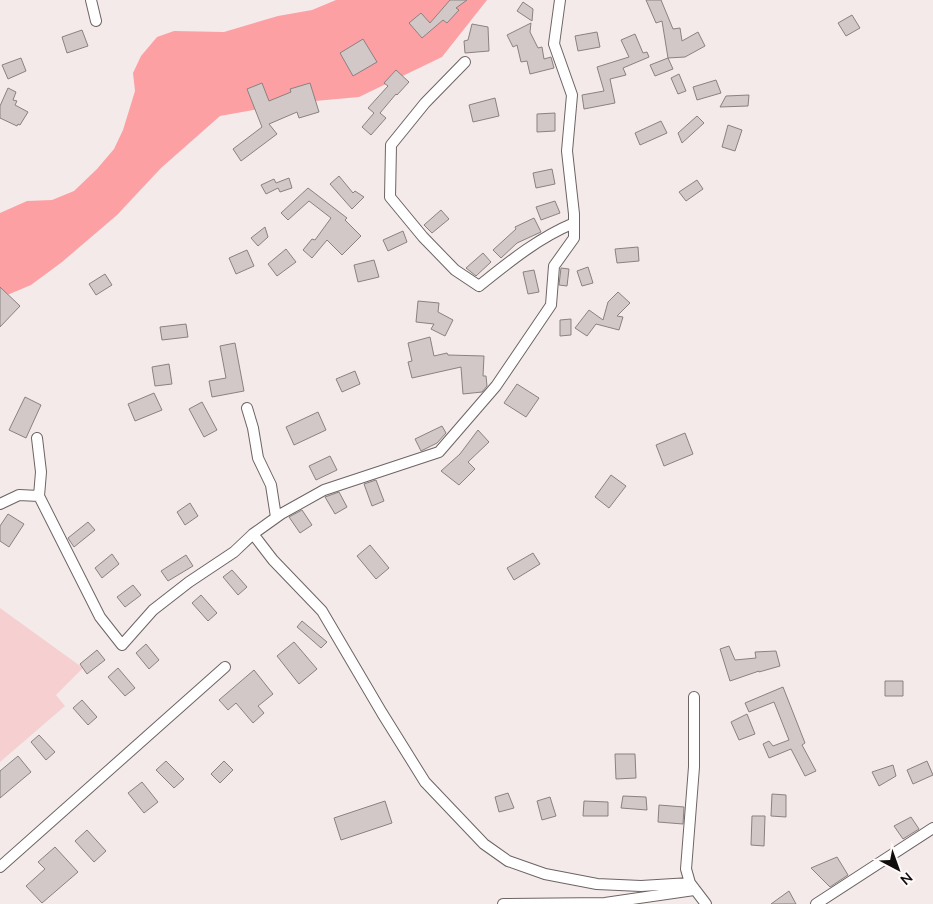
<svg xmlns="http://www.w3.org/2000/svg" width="933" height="904" font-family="Mulish,sans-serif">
<rect width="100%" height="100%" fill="#f4eaea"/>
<!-- green -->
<path fill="#f6d0d1" d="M0 608 83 668 56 695 65 706 0 762Z"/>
<!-- forest -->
<path fill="#fda0a4" d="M336 0H487L442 57 359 97 293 103 220 116 161 168 117 215 62 262 31 285 0 298V213L27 201 52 200 74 191 97 169 114 149 123 130 135 91 133 73 141 56 157 37 174 31 224 32 278 16 312 10Z"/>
<!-- building -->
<path fill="#d2c8c8" stroke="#8a8181" d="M450 0H467L456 8 459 10 447 23 443 20 422 38 409 23 421 13 430 23Z
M646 0H661L673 29 680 28 682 41 698 32 705 46 685 57 668 58 662 21 656 23Z
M523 2 533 9 532 21 517 11Z
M852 15 860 28 846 36 838 23Z
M531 23 530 32 538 48 542 47 544 59 551 57 554 68 530 74 527 61 521 62 517 45 513 47 507 35Z
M472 24 488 27 489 51 465 53 464 41 468 40Z
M82 30 88 46 67 53 62 37Z
M597 32 600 47 578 51 575 36Z
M635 34 643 53 647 52 649 57 623 68 626 75 610 79 615 103 584 109 582 95 604 91 597 67 629 57 621 40Z
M363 39 377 62 353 76 340 53Z
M21 58 26 71 8 79 2 65Z
M668 58 673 69 655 76 650 65Z
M396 70 409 82 397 95 396 94 380 113 386 118 371 135 362 127 374 113 368 108 388 86 384 83Z
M679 74 686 91 678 94 671 78Z
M716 80 721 93 697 100 693 87Z
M262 83 269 101 291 92 290 89 310 83 319 112 299 118 297 112 269 124 277 134 241 161 233 149 262 127 247 89Z
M8 88 16 92 13 100 17 101 15 105 28 112 20 125 18 124 17 126 0 118V106Z
M749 95 748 106 720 107 726 96Z
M495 98 499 116 473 122 469 105Z
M555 113V131L537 132V114Z
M697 116 704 123 682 143 678 133Z
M661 121 667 133 640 145 635 133Z
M728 125 742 130 735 151 722 147Z
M552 169 555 184 536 188 533 173Z
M339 176 353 193 355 191 364 197 352 209 330 184Z
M289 178 292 188 280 192 278 188 266 194 261 185 274 179 276 183Z
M697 180 703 189 686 201 679 192Z
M308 188 347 218 345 220 361 236 342 255 327 240 312 258 303 250 312 239 315 240 331 218 309 201 288 220 281 213Z
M555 201 560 213 541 220 536 207Z
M441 210 449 219 432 233 424 225Z
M534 218 541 232 517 243 501 258 493 250 516 229 515 227Z
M265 227 268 237 258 246 251 238Z
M403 231 407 242 388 251 383 240Z
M638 247 639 261 617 263 615 249Z
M286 249 296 262 277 276 268 264Z
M247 250 254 266 236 274 229 258Z
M483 253 491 262 476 276 466 268Z
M374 260 379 277 358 282 354 265Z
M588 267 593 283 582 286 577 271Z
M561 268 569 269 567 286 559 285Z
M534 270 539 292 528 294 523 272Z
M105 274 112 285 96 295 89 284Z
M0 287 20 306 0 327Z
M618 292 630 303 617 316 623 317 619 330 596 324 587 336 575 328 589 310 603 320 608 302Z
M418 301 439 303 438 312 453 320 445 336 431 329 434 324 416 322Z
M571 319V335L560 336V320Z
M186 324 188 337 162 340 160 327Z
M430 337 434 356 447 353 448 355 484 356 483 376H486L487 386 482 392 463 394 461 367 412 378 408 362 412 361 408 343Z
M235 343 244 391 212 397 209 381 226 378 220 346Z
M169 364 172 384 155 386 152 367Z
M355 371 360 384 342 392 336 379Z
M517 384 539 398 526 417 504 403Z
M154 393 162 410 135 421 128 404Z
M25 397 41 405 26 438 9 430Z
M202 402 217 430 204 437 189 409Z
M318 412 326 430 294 445 286 427Z
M442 426 446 433 437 443 421 451 415 439Z
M478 430 489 442 468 462 475 469 459 485 441 471 460 454Z
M685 433 693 454 664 466 656 445Z
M330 456 337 470 316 480 309 466Z
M611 475 626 486 609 508 595 497Z
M376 480 384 501 372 506 364 484Z
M339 492 347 507 335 514 325 497Z
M190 503 198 516 185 525 177 512Z
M302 510 312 525 300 533 289 517Z
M8 514 24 524 9 547 0 541V526Z
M88 522 95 530 74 547 68 538Z
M370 545 389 568 376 579 357 556Z
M533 553 540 564 514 580 507 568Z
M112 554 119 564 102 578 95 568Z
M186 555 193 566 168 581 161 571Z
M232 570 247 587 238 595 223 577Z
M133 585 141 595 125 607 117 597Z
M201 595 217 613 208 621 192 603Z
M302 621 327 642 321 648 297 627Z
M294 642 317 669 299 684 277 656Z
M146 644 159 660 149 669 136 653Z
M729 646 735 660 756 658 755 652 776 651 780 666 759 672V671L730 681 720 649Z
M97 650 105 660 87 674 80 664Z
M118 668 135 688 125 696 108 677Z
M254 670 273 694 258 706 264 713 253 723 236 703 228 710 219 700Z
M885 681H903V696H885Z
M783 687 805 743 802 745 816 771 805 776 791 749 769 758 763 744 769 741 773 746 789 740 774 702 749 712 745 703Z
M82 700 97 717 88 725 73 708Z
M747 714 755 734 739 740 731 722Z
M39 735 55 752 46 760 31 742Z
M615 754H635L636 778 616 779Z
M18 756 31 772 0 798V771Z
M166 761 184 779 174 788 156 770Z
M224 761 233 770 220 783 211 774Z
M927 761 933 775 913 784 907 770Z
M893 765 896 776 879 786 872 772Z
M142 782 158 802 144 813 128 793Z
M508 793 514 808 499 812 495 797Z
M772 794 786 795V817L771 816Z
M623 796 646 797 647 810 621 808Z
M550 797 556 816 542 820 537 801Z
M385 801 392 823 341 840 334 818Z
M584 801 608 802V816H583Z
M659 805 684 807 683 824 658 822Z
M752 816H765L764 846 751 845Z
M911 817 919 829 903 839 894 826Z
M87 830 106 851 94 862 75 841Z
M55 847 78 872 42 903 26 886 45 869 38 862Z
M837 857 848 875 830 887 811 868Z
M789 891 796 904H771Z"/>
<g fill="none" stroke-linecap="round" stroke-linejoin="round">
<!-- street casing -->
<g stroke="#6d6464" stroke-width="12">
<path id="street" d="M91 0 96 21
M560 0 554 44 572 95 567 151 574 214V238L554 266 551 305 496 386 439 452 324 490 281 514 253 534 273 560 322 611 382 713 425 782 484 844 508 861 545 874 597 884 641 886 690 883
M465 62 425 103 391 145 390 197 423 237 455 270 479 286C509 262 538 238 574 223
M247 408 253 428 258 458 271 485 276 517
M37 438 41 472 39 496 100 617 122 645 153 610 189 582 234 552 253 534
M0 504 19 495 39 496
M694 697V767L686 869 690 883 706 904
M0 867 225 667
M503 904 605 903 694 890
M816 904 933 828"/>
</g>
<!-- street -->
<use href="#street" stroke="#fff" stroke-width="10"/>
</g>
<!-- north arrow -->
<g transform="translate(898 869) rotate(139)" stroke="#fff9f9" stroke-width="4" paint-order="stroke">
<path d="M0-4L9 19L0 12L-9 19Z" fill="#100d0d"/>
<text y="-8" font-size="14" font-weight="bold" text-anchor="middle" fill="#100d0d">N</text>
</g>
</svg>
